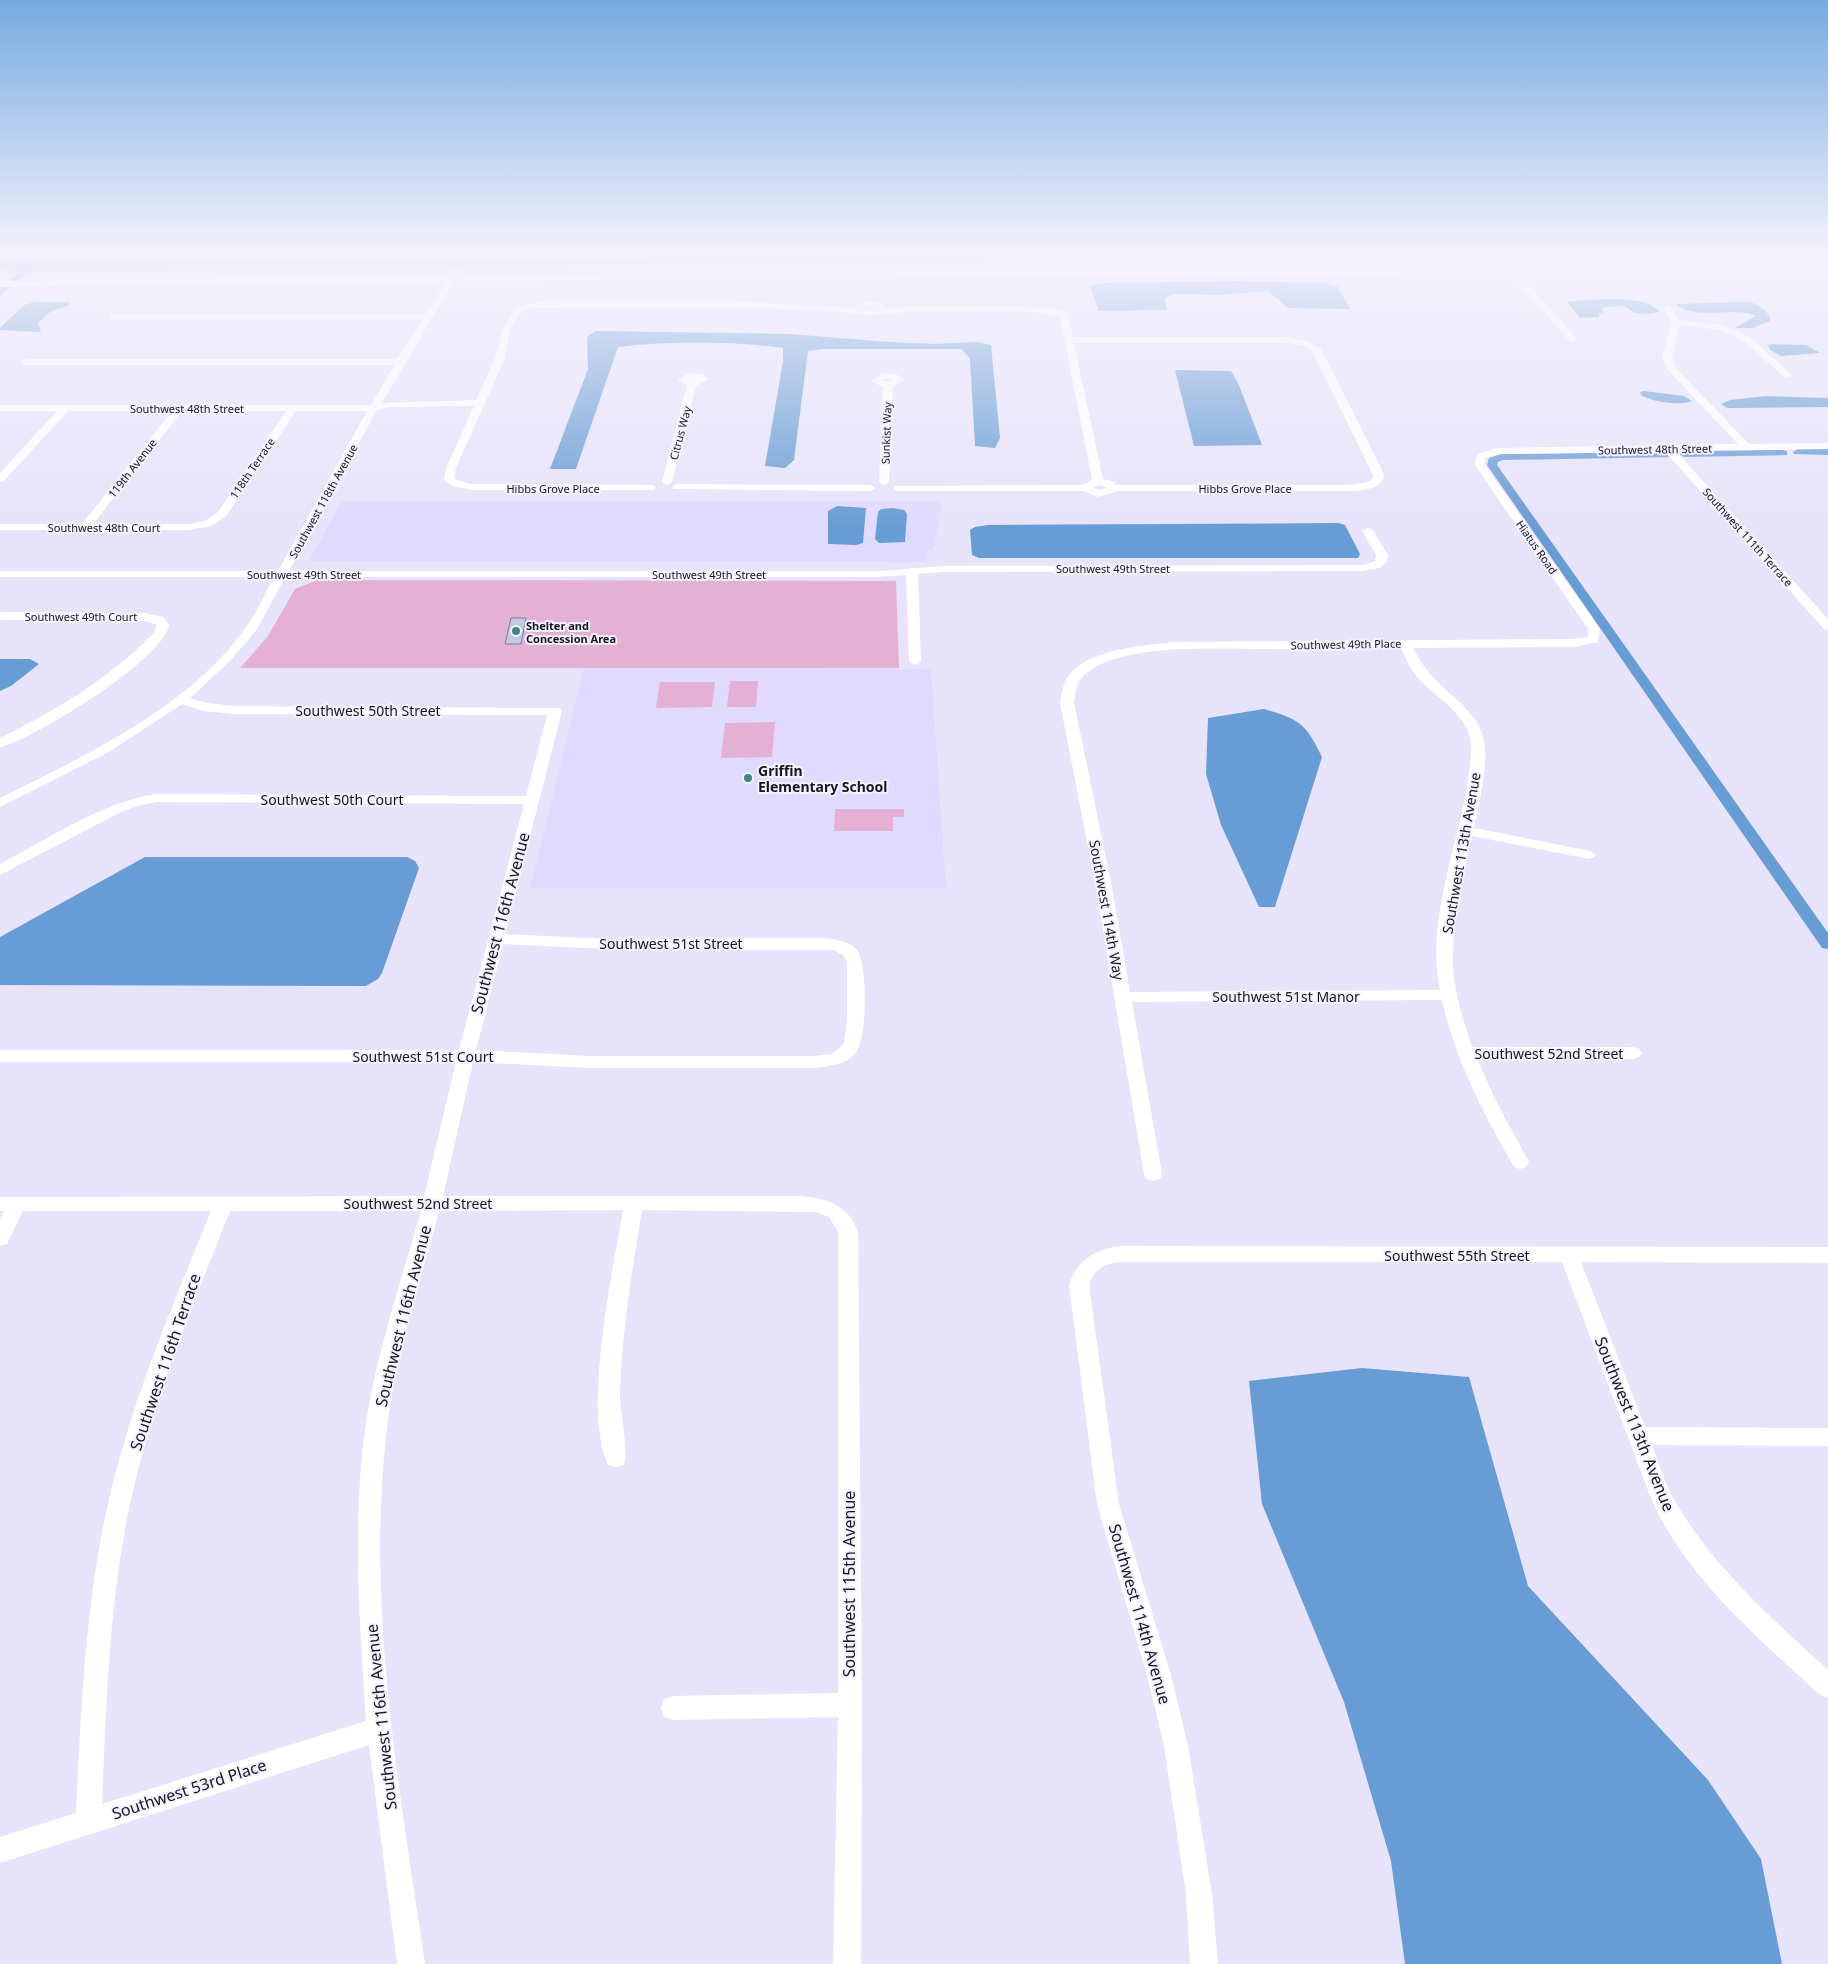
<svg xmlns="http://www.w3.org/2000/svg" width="1828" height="1964" font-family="'Noto Sans',sans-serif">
<rect width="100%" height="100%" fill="#e7e3fb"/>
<!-- built -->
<path fill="#e1daff" d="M342 501H942L934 548 927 551 928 562 309 561Z
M584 668 931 669 946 888H530Z"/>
<!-- green -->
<path fill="#e4b0d6" d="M0 253H1828V258L50 273H0Z
M317 580 896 581 899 668H240L268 636 295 589Z
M730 681H758L756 707H727Z
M660 682H715L712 707 656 708Z
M775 722 772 757 721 758 725 723Z
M835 809H904V817H893V831H834Z"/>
<!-- water -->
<path fill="#689cd4" d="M684 253H1828V255L49 267 40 270 9 271 11 268H0V259Z
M1233 281 1325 283 1337 286 1350 309 1288 308 1268 291 1219 295 1173 294 1165 298 1167 310 1099 311 1090 286 1103 283Z
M1585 300C1603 300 1648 295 1659 312L1646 314 1635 313 1624 306 1605 307 1602 309 1604 312 1598 314 1600 317 1580 318 1567 302Z
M35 302H69V305L50 312 38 323 41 332 0 330V328L24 305Z
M1750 302C1759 305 1770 311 1770 321L1753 328H1735L1756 316C1741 306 1692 321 1676 304Z
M596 331 790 334 889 342 936 344 977 342 991 345 1000 438 995 448 975 446 970 359 962 349H823L808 351 794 460 785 468 765 466 783 361V348C730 341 671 341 618 347L576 469H550L588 369 587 337Z
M1773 344 1806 345 1820 353 1781 356 1770 350 1768 345Z
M1175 370 1231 371 1239 385 1262 445 1194 446Z
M1644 391 1684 396 1692 401C1680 406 1652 402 1641 395L1640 392Z
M1766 396 1828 398V407L1735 408H1727L1721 404 1730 400Z
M837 506 866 508 863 543 856 545 828 544V511Z
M893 508 904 510 907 514 905 542 879 543 875 539 878 512 881 509Z
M1338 523 1345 525 1360 554 1358 558H979L972 555 970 530 975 527 988 525Z
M0 659H30L39 664 11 686 0 691Z
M1264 709C1300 719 1306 724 1322 757L1275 907H1259L1221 825 1206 774 1208 718Z
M145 857H407L415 861 419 868 382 973 378 979 366 986 0 985V937Z
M1362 1368 1469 1377 1528 1586 1708 1780 1761 1859 1782 1964H1405L1391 1861 1344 1702 1262 1504 1249 1381Z"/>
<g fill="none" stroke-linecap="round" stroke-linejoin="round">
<!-- canal -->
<path fill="#689cd4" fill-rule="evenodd" d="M30 262 37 264 0 296V289Z
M1798 449H1828V455L1794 454 1793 452Z
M1783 450 1787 451V455L1684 457 1679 454 1684 451Z
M1669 452 1673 453V457L1503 460 1498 462 1497 465 1828 933V949L1822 948 1487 465 1489 458 1502 454Z"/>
</g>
<!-- building -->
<path fill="#c1c9e5" stroke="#7a819b" d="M511 618H526L521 644H505Z"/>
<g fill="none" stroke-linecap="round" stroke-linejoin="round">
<!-- minor -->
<path fill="#fff" fill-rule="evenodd" d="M1509 268H1515L1576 338V342H1570L1509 272Z
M453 269 460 271 382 403 476 400 495 358 502 331 514 309 526 304 545 301H734L854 308C863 300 880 299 886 309L909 306 1049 307 1067 313 1073 337H1287L1307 341 1321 349 1384 474C1384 490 1362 490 1350 491H1118L1098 497 1084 491H898L894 490V486L1083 485 1092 480 1060 317 1035 312H909L866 315 842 312 734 307 531 308 520 313 510 331 505 358 456 468 454 479 471 484 651 485 655 486V490H471L452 486 444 480 446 468 474 406 388 407 377 410 289 571H877L944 566 1364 565 1375 561 1376 555 1362 531 1368 528 1372 529 1388 555 1387 562 1379 568 1364 571 944 572 918 574 921 661 915 665 909 661 906 575 877 577H285L257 629 232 659 190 698 206 703 233 706 560 708 562 711 505 934 607 939 821 938C833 939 849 940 857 950 868 966 868 1041 854 1055 844 1065 827 1067 814 1068H589L473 1062 443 1196H799C827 1198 848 1204 858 1232L862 1705 861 1964H833L838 1717 673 1720 664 1717 661 1708 664 1699 673 1696 838 1693V1232L829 1217 816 1212 642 1210C632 1271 622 1331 620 1393 620 1410 629 1453 624 1465L616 1467 608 1465C582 1410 613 1271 623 1210L439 1211C419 1288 392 1366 385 1446 368 1619 400 1793 425 1964H397L369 1745 0 1863V1837L76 1813C81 1709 85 1605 108 1504 131 1402 172 1307 211 1211H23L7 1244 0 1246V1220L4 1211H0V1197L424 1196 456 1062H0V1050H459L524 804 156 802 137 806 119 813 0 875V864C50 838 100 803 156 794L526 796 547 715 233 714 204 711 182 704 109 752 0 807V798C85 756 194 705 248 624 258 610 265 593 274 577H0V571H278L367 411H296L226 516 212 526 189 530H0V524H82L172 411H68L4 481 0 482V473L57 411H0V405H371L394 365H26L21 362 26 359H397L422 320H112L108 317 112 314H426ZM870 307 877 309H864ZM1074 343H1287L1302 345 1312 351 1374 477 1368 482 1350 485H1116L1114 482 1103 479ZM182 411H286L218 512 205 521 189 524H93ZM1101 485 1107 488 1099 490 1092 487ZM503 944 607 949 834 950 844 956 847 963V1022L844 1043 832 1054 814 1056H589L476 1050ZM230 1211H421C399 1288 372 1366 363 1445 353 1537 360 1629 366 1721L102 1804C106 1704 109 1603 130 1504 152 1403 192 1307 230 1211Z
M1667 305 1670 306 1679 320 1722 325 1750 337 1793 376 1785 378 1744 341 1720 330 1680 325 1672 356 1676 368 1749 444 1828 443V449L1676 451 1828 619V630L1824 629 1665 452 1498 454 1486 458 1484 464 1600 629 1598 642 1575 647 1413 648C1425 672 1438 682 1457 700 1467 709 1478 720 1482 733 1491 758 1479 802 1474 828L1590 851 1597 855 1590 859 1472 836C1464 874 1454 911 1453 950 1451 983 1462 1016 1472 1047H1633L1639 1049 1642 1053 1639 1057 1633 1059H1477L1499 1107 1529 1162 1526 1167 1520 1169 1514 1167C1484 1114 1455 1060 1442 1000L1132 1002 1162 1174 1160 1179 1153 1181 1146 1179 1144 1174 1095 882 1060 703C1062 692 1063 683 1070 674 1090 649 1145 645 1175 642L1575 639 1588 637V629L1474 464 1478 454 1497 448 1738 444 1667 369 1662 356 1672 322 1663 308ZM1401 648C1406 659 1410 669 1418 678 1434 696 1461 710 1469 734 1474 751 1469 769 1467 786 1456 852 1426 923 1440 990L1130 992 1111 882 1074 703C1076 689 1077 679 1089 671 1128 643 1217 649 1264 649 1310 649 1355 648 1401 648Z
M689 373 702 374 709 379 696 386 672 482 667 485 662 482 687 385 677 381Z
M883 373 898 375 905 380 893 386 889 482 884 485 879 482 883 387 871 381ZM885 379 893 380 888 382 883 380Z
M677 484 871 485 876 488 871 491 673 489V485Z
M0 612 145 613 163 617 169 625C163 660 34 739 0 747V738C57 710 108 679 153 634L157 625 145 621 0 620Z
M1119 1246 1828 1247V1263L1581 1262 1645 1427 1828 1428V1446L1652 1445C1659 1463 1664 1482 1673 1498 1712 1566 1771 1618 1828 1670V1698L1819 1694C1758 1638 1688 1579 1652 1501L1562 1262H1119C1104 1264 1093 1270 1089 1285L1119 1504 1171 1675 1188 1746 1212 1894 1218 1964H1190L1186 1894 1164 1746 1147 1675 1097 1504 1069 1285C1077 1260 1094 1250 1119 1246Z"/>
<!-- major -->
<path fill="#fff" fill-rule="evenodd" d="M1828 265V271L324 282 0 287V281L324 276Z"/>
</g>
<!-- sky -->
<linearGradient id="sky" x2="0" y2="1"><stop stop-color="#75aae0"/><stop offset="0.48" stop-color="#f4f2fd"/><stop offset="1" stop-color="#f4f2fd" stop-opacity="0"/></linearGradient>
<rect width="1828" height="528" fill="url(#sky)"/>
<!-- markers -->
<g fill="#428882" stroke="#f4f2fe" stroke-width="2">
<circle cx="516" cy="631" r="5"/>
<circle cx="748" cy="778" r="5"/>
</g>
<g text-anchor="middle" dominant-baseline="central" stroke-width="4" stroke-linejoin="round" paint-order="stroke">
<!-- far-street labels -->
<g font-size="11" fill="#17151f" stroke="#f4f2fe">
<text x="187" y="408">Southwest 48th Street</text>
<text transform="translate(680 433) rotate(-75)">Citrus Way</text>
<text transform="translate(886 433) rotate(-88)">Sunkist Way</text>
<text transform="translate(1655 449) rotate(-1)">Southwest 48th Street</text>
<text transform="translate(132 468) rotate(-52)">119th Avenue</text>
<text transform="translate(252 468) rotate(-56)">118th Terrace</text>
<text x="553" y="488">Hibbs Grove Place</text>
<text x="1245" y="488">Hibbs Grove Place</text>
<text transform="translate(323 501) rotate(-61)">Southwest 118th Avenue</text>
<text x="104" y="527">Southwest 48th Court</text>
<text transform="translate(1748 537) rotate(48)">Southwest 111th Terrace</text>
<text transform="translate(1537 547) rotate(55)">Hiatus Road</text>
<text x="1113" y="568">Southwest 49th Street</text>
<text x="304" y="574">Southwest 49th Street</text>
<text x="709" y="574">Southwest 49th Street</text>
<text x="81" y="616">Southwest 49th Court</text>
<text transform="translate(1346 644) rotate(-1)">Southwest 49th Place</text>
</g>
<!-- far-poi labels -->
<g font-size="11" font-weight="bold" fill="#17151f" stroke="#f4f2fe" text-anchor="start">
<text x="526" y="625">Shelter and<tspan x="526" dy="13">Concession Area</tspan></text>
</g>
<!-- street labels -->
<g font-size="14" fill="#17151f" stroke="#f4f2fe">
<text x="368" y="710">Southwest 50th Street</text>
<text x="332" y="799">Southwest 50th Court</text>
<text transform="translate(1461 853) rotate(-80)">Southwest 113th Avenue</text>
<text transform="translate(1107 910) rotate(80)">Southwest 114th Way</text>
<text x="671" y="943">Southwest 51st Street</text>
<text x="1286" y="996">Southwest 51st Manor</text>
<text x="1549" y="1053">Southwest 52nd Street</text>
<text x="423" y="1056">Southwest 51st Court</text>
<text x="418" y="1203">Southwest 52nd Street</text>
<text x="1457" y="1255">Southwest 55th Street</text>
</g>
<!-- poi labels -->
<g font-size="14" font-weight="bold" fill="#17151f" stroke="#f4f2fe" text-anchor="start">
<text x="758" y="770">Griffin<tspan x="758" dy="16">Elementary School</tspan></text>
</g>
<!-- near-street labels -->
<g font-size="16" fill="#17151f" stroke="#f4f2fe">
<text transform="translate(500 923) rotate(-75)">Southwest 116th Avenue</text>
<text transform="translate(403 1316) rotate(-76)">Southwest 116th Avenue</text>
<text transform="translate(165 1362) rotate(-71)">Southwest 116th Terrace</text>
<text transform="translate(1635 1424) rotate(68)">Southwest 113th Avenue</text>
<text transform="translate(849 1584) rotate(-90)">Southwest 115th Avenue</text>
<text transform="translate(1140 1614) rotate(74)">Southwest 114th Avenue</text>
<text transform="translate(381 1717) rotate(-96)">Southwest 116th Avenue</text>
<text transform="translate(189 1789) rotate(-18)">Southwest 53rd Place</text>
</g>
</g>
</svg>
